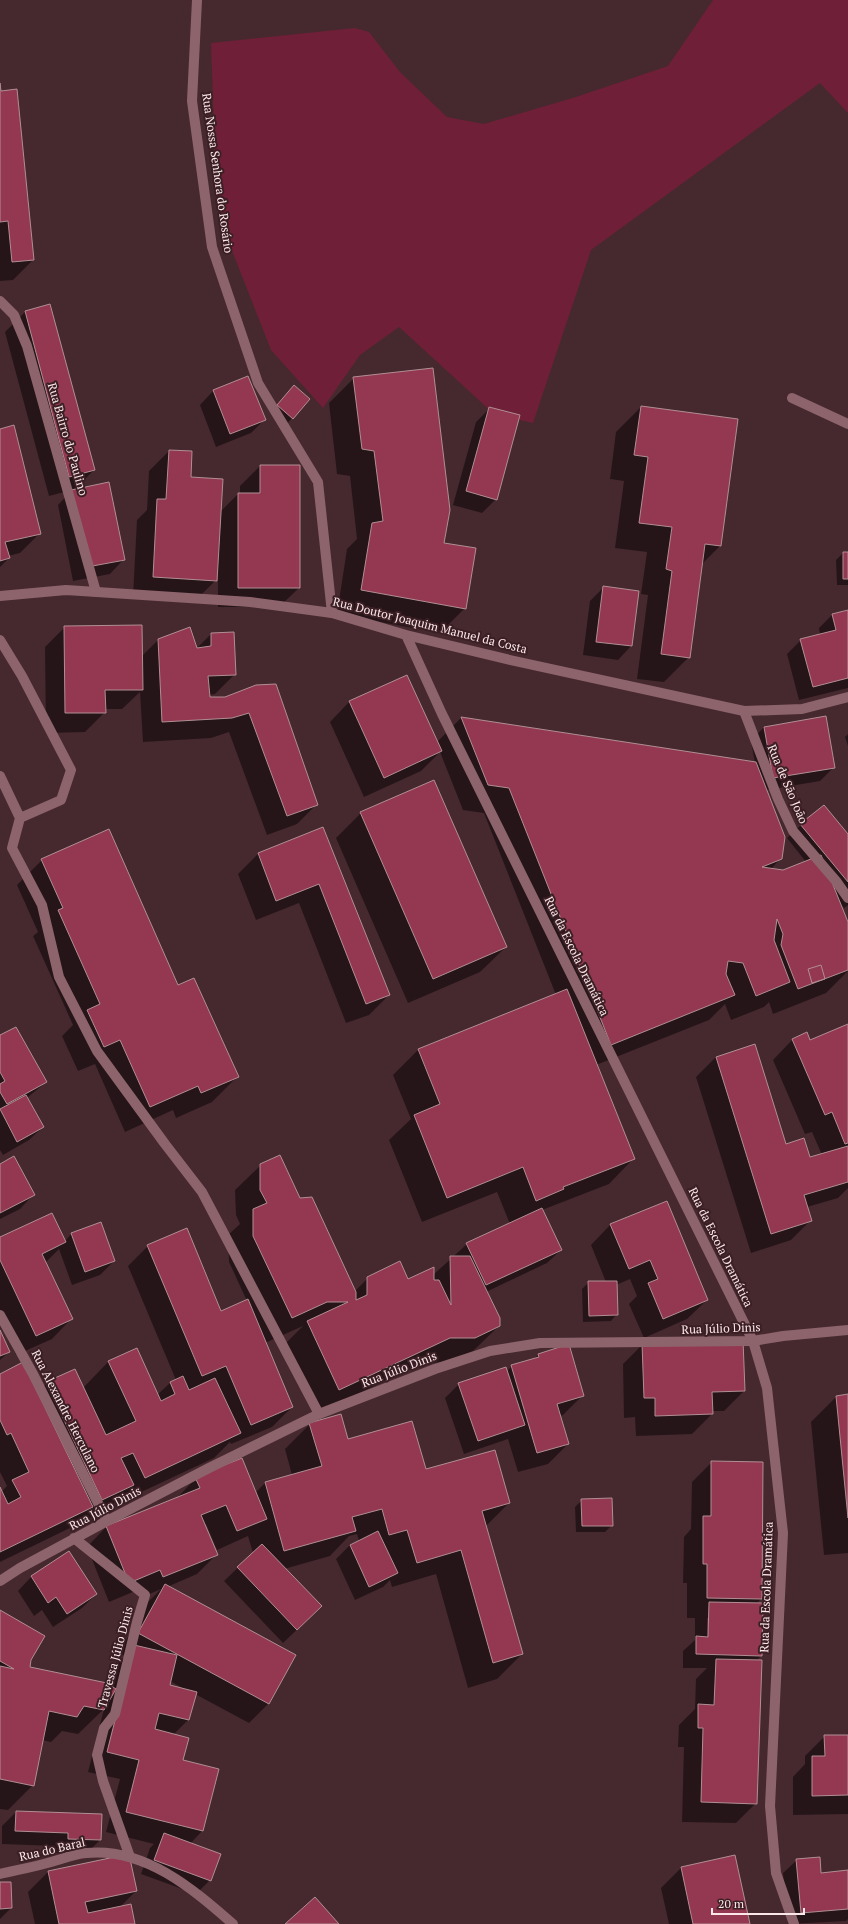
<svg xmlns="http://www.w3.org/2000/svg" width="848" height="1924" font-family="'PT Serif',serif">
<rect width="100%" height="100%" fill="#46292f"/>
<!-- green -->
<path fill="#6f1f37" d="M713 0H848V113L820 83 591 250 533 423 494 414 399 327 360 355 323 408 271 350 227 238 216 190 211 43 355 28 369 32 400 72 447 117 484 124 576 97 668 66Z"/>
<!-- shadow -->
<path fill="#0007" fill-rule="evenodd" d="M0 92 33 260 13 280 0 281Z
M25 312 94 470 73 491 123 560 110 574 73 581 58 505 72 490 49 496 5 332Z
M248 377 265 419 251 433 216 447 200 405 213 391Z
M354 378 443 544 465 608 440 633 337 614 347 549 357 539 350 476 337 474 329 403Z
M294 387 309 399 286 425 271 413Z
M641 407 737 419 720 546 702 564 689 657 664 682 637 679 648 595 641 594 647 552 615 548 624 481 610 479 616 432Z
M490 408 496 499 482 513 453 505 476 422Z
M0 430 40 533 20 553 8 556 9 558 0 567Z
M169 451 220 512 238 494H240V486L260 466 299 588 279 607H218V562H217L216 580 196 600 133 596 137 520 147 510 149 471Z
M843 553H848V585H837L836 560Z
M604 587 638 591 631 646 618 660 583 655 590 601Z
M848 611V688L799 700 787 654 801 640 820 635 819 628 832 615Z
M65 627 142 656 158 640 196 649 211 634 235 674 215 694 209 695V698H226L256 686 317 804 297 824 267 835 229 732 211 738 143 742 140 692 122 709H104L105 712 85 732 46 733 45 647Z
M349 702 437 742 461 718 755 763 751 741 764 727 834 767 820 781 766 790 781 858 771 869 783 871 806 862 787 838 801 825 848 836V905L844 908 839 902 848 924V971L826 993 773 1014 769 1002 764 1007 731 1020 725 1004 709 1020 596 1065 634 1158 609 1184 542 1210 561 1250 547 1263 486 1292 499 1326 473 1351 449 1362 424 1363 314 1414 282 1347 303 1326 265 1343 292 1407 272 1427 231 1444 230 1442 214 1458 120 1502 118 1499 108 1510 76 1524V1523L72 1527 0 1562V1489L1 1492 7 1486 0 1472V1375L37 1393 47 1383 83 1388 108 1362 136 1349 157 1395 170 1383 176 1380 128 1266 148 1246 221 1312 247 1301 229 1262 228 1235 240 1224 236 1215 235 1190 261 1165 299 1199 355 1291 368 1278 408 1280 433 1275 467 1244 510 1224 497 1192 422 1222 389 1140 411 1119 393 1075 418 1050 556 995 484 813 463 810 440 752 421 771 364 797 330 722Z
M848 734V746L845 737Z
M361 813 506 947 480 972 408 1003 336 838Z
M323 828 389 995 369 1015 346 1023 299 903 256 920 238 874 258 854Z
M42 860 178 986 237 1077 212 1102 176 1118 173 1110 125 1132 95 1064 78 1071 62 1036 73 1025 33 936 38 932 17 885Z
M848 1025V1188L838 1198 807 1207 811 1220 791 1240 751 1253 696 1077 716 1057 786 1145 809 1158 822 1155 812 1132 805 1134 773 1060 792 1040 810 1041Z
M0 1037 46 1082 27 1098 43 1127 29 1140 3 1155 0 1150Z
M0 1165 33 1195 20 1209 0 1219Z
M666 1202 707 1300 687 1319 644 1338 629 1304 637 1296 630 1279 616 1285 617 1314 611 1321 583 1322 582 1289 589 1282H606L591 1245 610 1225Z
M72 1233 114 1261 100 1275 72 1285 59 1249 45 1263 71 1319 52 1339 16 1355 0 1322V1238L65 1241Z
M0 1333 9 1352 0 1360Z
M643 1344 744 1391 724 1411H712V1414L692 1434 636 1436 635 1417 624 1418 623 1364Z
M538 1355 583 1395 563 1415 560 1416 568 1444 548 1464 518 1472 508 1439 464 1454 445 1398 459 1384 506 1372 512 1366 533 1360Z
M848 1395V1553L824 1555 811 1422 836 1397Z
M310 1424 509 1503 486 1526 522 1654 497 1679 468 1688 436 1574 392 1587 390 1580 383 1587 355 1600 336 1559 350 1545 359 1541 357 1534 349 1536 330 1556 284 1569 307 1620 283 1643 224 1581 253 1553 248 1536 217 1550 206 1524 204 1525 216 1555 197 1574 167 1587 268 1704 249 1723 195 1694 188 1720 173 1735 182 1761 218 1770 202 1831 190 1844 210 1880 196 1894 141 1874 150 1848 154 1844 106 1832 120 1779 88 1772 104 1709 78 1734 62 1731 51 1742 42 1740 33 1785 8 1810 0 1809V1611L31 1660 29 1668 110 1686 115 1666 125 1656 119 1653 145 1605 161 1589 143 1597 140 1589 109 1602 87 1547 106 1527 176 1499 196 1478 255 1493 265 1483 292 1475 285 1449ZM170 1681 186 1690 169 1686Z
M712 1462 761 1599 756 1604 761 1656 756 1661V1803L736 1823 682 1822 684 1747H678L679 1725 695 1709 696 1679 707 1668H683V1651L695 1640V1618H687V1583H683L684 1537 691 1529 692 1482ZM707 1618H709V1642H707Z
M582 1500 612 1525 605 1532H576L575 1507Z
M69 1553 96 1594 82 1608 53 1627 42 1610 34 1616 18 1591 31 1577Z
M825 1736H848V1814L793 1815V1777L805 1764V1756Z
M16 1812 100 1840 86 1854 54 1853 55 1846 2 1844V1826Z
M734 1856 749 1924H669L661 1888 681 1868Z
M797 1860 820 1874 848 1871V1919L846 1921 788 1924 783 1873Z
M48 1872 136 1891 119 1908 134 1924H35L28 1892Z
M0 1883H10L11 1908 0 1919Z"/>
<!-- building -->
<path fill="#933850" stroke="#b18e94" d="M0 83 1 91 17 89 34 260 12 262 8 221 0 222Z
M50 304 95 470 69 477 25 311Z
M433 368 450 510 444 543 476 548 466 609 361 590 372 523 383 521 374 451 362 449 353 377Z
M248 376 266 420 230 434 213 390Z
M294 385 310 399 293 419 277 405Z
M641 406 738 419 721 546 705 544 690 658 661 654 672 571 666 569 672 527 639 523 648 457 634 455Z
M489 407 520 415 497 500 466 491Z
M14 425 41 534 5 542 10 558 0 561V429Z
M169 450 192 451 191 477 223 479 217 581 153 577 157 499H166Z
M260 465H300V588H238V493H260Z
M109 482 125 560 87 567 71 490Z
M843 552H848V579H843Z
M603 586 639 591 632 646 596 642Z
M848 610V678L813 687 800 639 836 630 832 614Z
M142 625 143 690H105L106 713H65L64 626Z
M190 627 197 648 211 646V633L234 632 236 675 208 676 210 697H225L256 685 276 684 318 805 287 816 249 713 232 718 162 722 158 639Z
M407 675 442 751 384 778 349 701Z
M826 716 835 768 773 778 764 727Z
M461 717 756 762 785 837 782 859 762 867 783 870 821 855 848 922V970L798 989 781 945 783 934 777 919 774 940 790 982 756 996 743 963 728 961 726 974 735 995 611 1045 509 788 488 785Z
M434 780 507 947 433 979 360 812Z
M824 805 848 834V882L800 824Z
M323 827 390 995 366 1004 319 884 276 901 258 853Z
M109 829 178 985 194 978 239 1077 201 1093 198 1086 150 1107 120 1040 104 1047 87 1010 100 1004 58 910 63 908 41 859Z
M821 965 825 979 812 983 808 969Z
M567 989 635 1159 563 1187 564 1189 536 1201 523 1167 447 1198 414 1115 440 1104 418 1049Z
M848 1024V1143L845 1144 832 1112 825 1115 792 1039 807 1032 810 1040Z
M16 1027 47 1082 7 1104 0 1092V1084L5 1081 0 1072V1035Z
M755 1044 786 1144 804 1138 810 1157 848 1146V1182L804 1195 812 1221 771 1234 716 1057Z
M26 1095 44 1127 17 1142 0 1109Z
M280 1155 300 1198 312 1197 356 1292V1300L367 1295V1277L400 1261 408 1279 434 1267V1280H439L451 1305 450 1256H470L500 1318V1326L475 1338H450L339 1390 307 1321 348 1302H327L292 1318 253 1236V1209L267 1203 260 1190V1164Z
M14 1156 35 1195 0 1213V1164Z
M667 1201 708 1300 663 1319 648 1283 658 1279 650 1260 629 1269 610 1224Z
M542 1208 562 1250 486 1285 466 1243Z
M52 1213 66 1242 42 1254 73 1319 36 1336 0 1260V1237Z
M101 1222 115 1261 85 1272 71 1233Z
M187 1228 221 1311 248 1299 293 1407 251 1425 226 1366 202 1376 147 1245Z
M588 1281H617L618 1315 589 1316Z
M0 1330 10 1352 0 1356Z
M743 1340 745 1391 712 1392 713 1414 655 1416V1398H644L642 1343Z
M569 1344 584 1396 557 1404 569 1444 537 1453 511 1365 539 1357 538 1354Z
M137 1348 161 1401 175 1394 170 1382 183 1376 189 1390 215 1378 241 1433 145 1478 133 1453 121 1458 134 1485 102 1500 46 1382 75 1369 106 1435 136 1421 108 1361Z
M23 1362 93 1507 0 1552V1487L8 1504 21 1497 12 1480 29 1472 11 1433 7 1435 0 1420V1374Z
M506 1367 525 1425 478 1441 458 1383Z
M848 1394V1518L836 1396Z
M341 1414 348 1439 412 1421 426 1469 495 1450 510 1503 482 1511 523 1654 493 1663 461 1550 417 1563 407 1530 389 1535 382 1509 352 1517 356 1531 284 1551 265 1482 322 1466 309 1423Z
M242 1458 267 1519 237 1531 226 1505 201 1515 218 1555 163 1577 160 1570 129 1583 106 1526 200 1488 195 1477Z
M711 1461 763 1462 762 1599 707 1598V1564H703V1516H711Z
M612 1498 613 1526H582L581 1499Z
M378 1531 398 1573 369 1587 350 1545Z
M262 1544 322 1606 297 1630 237 1567Z
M69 1551 97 1594 67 1614 56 1597 48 1603 31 1576Z
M165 1584 296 1655 269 1704 138 1633Z
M709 1602 763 1603 762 1656 696 1654V1636L708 1637Z
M0 1610 45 1636 31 1660 30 1667 107 1683 116 1689 104 1710 84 1706 77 1717 49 1711 34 1786 0 1779V1666L14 1669 0 1661Z
M134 1645 177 1655 170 1685 197 1692 189 1720 159 1713 155 1729 189 1738 183 1760 219 1769 203 1831 126 1812 139 1760 107 1752Z
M716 1659 762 1660 757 1804 701 1802 703 1728H698V1704L714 1705Z
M824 1735H848V1795L812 1796V1756H825Z
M16 1811 102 1814 101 1840 68 1839V1833L15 1831Z
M164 1833 221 1854 211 1881 154 1860Z
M129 1854 137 1891 85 1902 88 1913 131 1904 135 1924H59L48 1871Z
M735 1855 750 1924H693L681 1867Z
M820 1857 821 1873 848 1870V1909L801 1913 796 1859Z
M0 1882H11L12 1908 0 1909Z
M315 1897 339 1924H285Z"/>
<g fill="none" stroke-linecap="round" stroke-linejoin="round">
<!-- service -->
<path stroke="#8e646c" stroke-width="10" d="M0 640 22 676 71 770 61 800 20 818 12 848 42 905 59 977 97 1051 165 1144 202 1192 319 1414
M0 776 20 818"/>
<!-- minor -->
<path stroke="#8e646c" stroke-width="10" d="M197 0 192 101 212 247 258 383 318 482 332 613
M0 301 14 315 27 346 96 592
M792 398 848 424
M744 711 778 799 793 831 836 881 848 898
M0 1315 33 1374 107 1521
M74 1538 145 1595 137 1622 115 1714 104 1728 97 1755 103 1781 130 1857
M0 1581 20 1568 107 1521 209 1468 319 1414 435 1369 490 1351 540 1343 753 1341 783 1336 848 1330
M0 1874C17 1870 34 1867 51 1862 62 1859 74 1854 86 1853 144 1847 192 1888 233 1924"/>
<!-- tertiary -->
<path stroke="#8e646c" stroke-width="10" d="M0 596 66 590 250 602 332 613 406 635 510 660 744 711 802 709 848 697
M406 635 442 714 753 1341 767 1388 783 1533 770 1806 776 1873 794 1924"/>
</g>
<g text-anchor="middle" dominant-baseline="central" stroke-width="4" stroke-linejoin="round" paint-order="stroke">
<!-- street labels -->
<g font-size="12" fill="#fbe7ea" stroke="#3b1f25">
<text transform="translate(218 173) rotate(82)">Rua Nossa Senhora do Rosário</text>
<text transform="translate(68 439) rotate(74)">Rua Bairro do Paulino</text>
<text transform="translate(430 625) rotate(14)">Rua Doutor Joaquim Manuel da Costa</text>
<text transform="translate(788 784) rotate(67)">Rua de São João</text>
<text transform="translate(577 956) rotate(64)">Rua da Escola Dramática</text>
<text transform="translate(721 1247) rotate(64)">Rua da Escola Dramática</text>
<text transform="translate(721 1328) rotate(-2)">Rua Júlio Dinis</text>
<text transform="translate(399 1369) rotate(-21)">Rua Júlio Dinis</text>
<text transform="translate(66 1411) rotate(63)">Rua Alexandre Herculano</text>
<text transform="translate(105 1508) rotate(-28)">Rua Júlio Dinis</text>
<text transform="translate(766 1587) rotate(-88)">Rua da Escola Dramática</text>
<text transform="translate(115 1657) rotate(-75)">Travessa Júlio Dinis</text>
<text transform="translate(52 1849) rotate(-13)">Rua do Baral</text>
</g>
</g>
<!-- scale -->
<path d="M712 1908v6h92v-6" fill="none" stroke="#fbe7ea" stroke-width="2"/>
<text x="718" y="1908" font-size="12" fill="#fbe7ea" stroke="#3b1f25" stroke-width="3" paint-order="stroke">20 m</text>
</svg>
